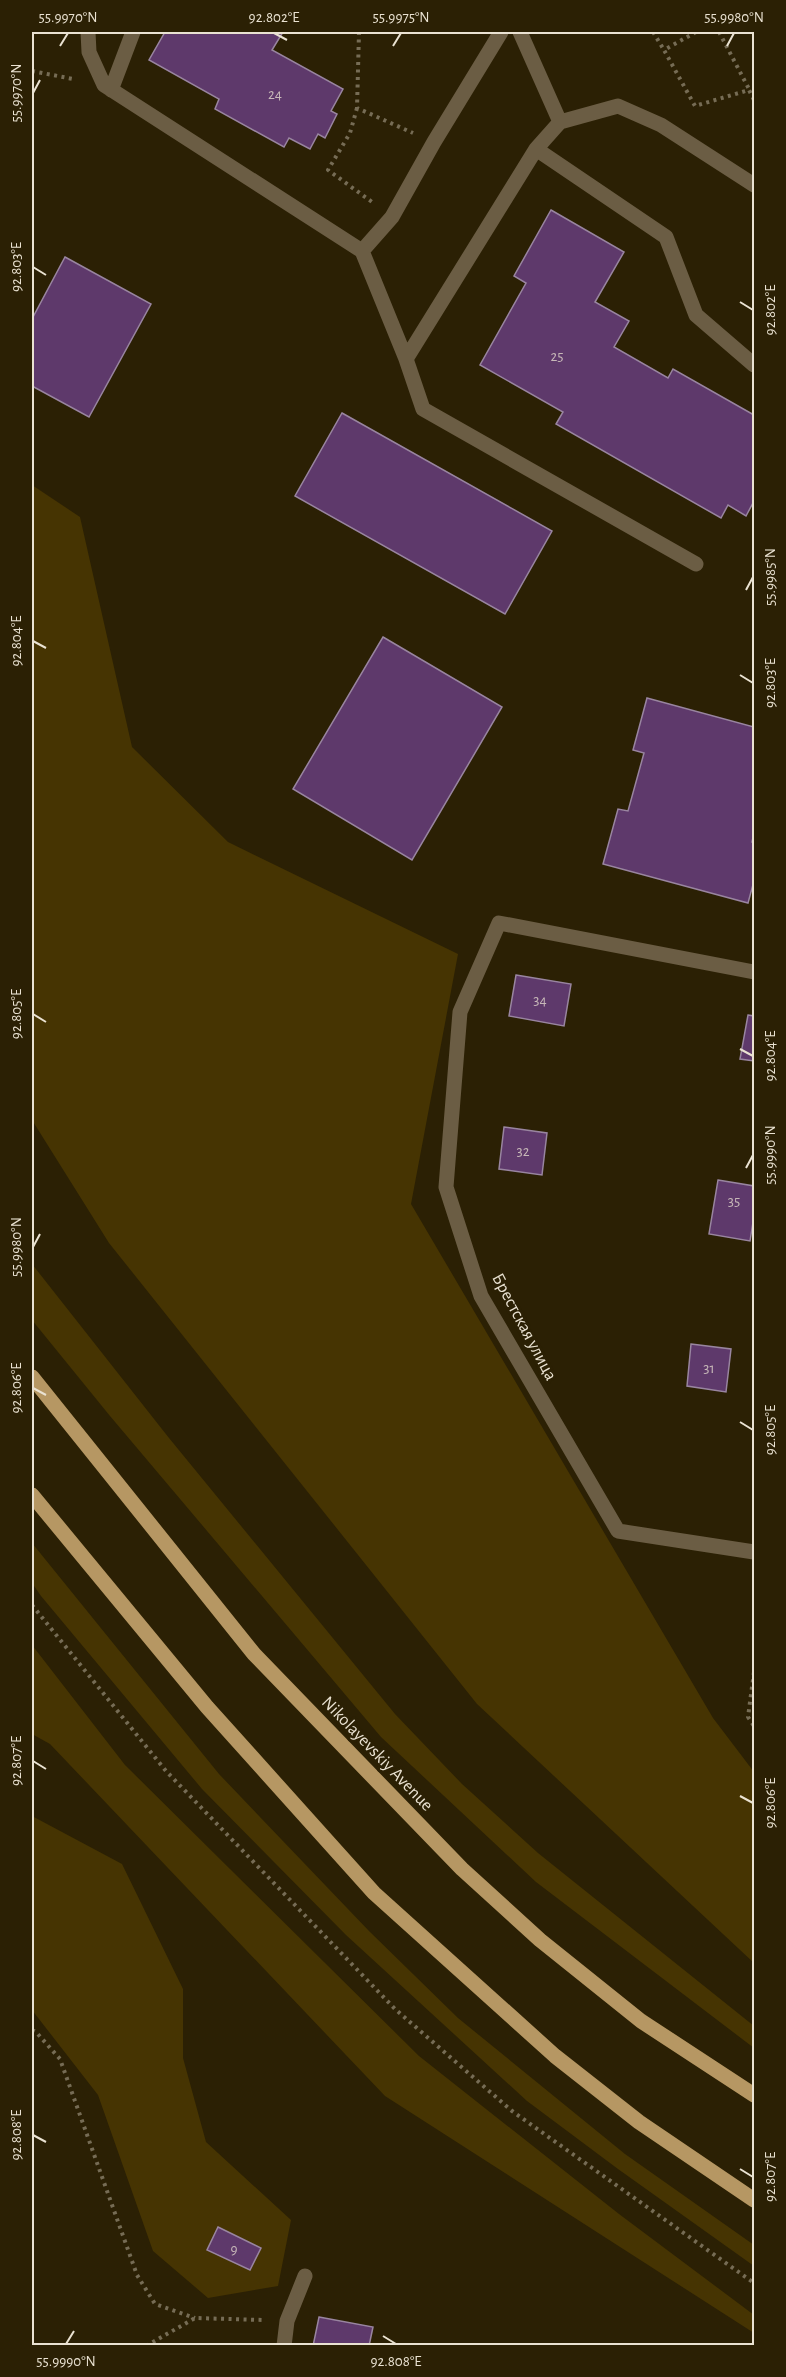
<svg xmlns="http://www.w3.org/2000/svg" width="786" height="2377" font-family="'Alegreya Sans',sans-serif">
<rect width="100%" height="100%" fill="#2b2004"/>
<!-- green -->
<path fill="#463402" d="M32 485 80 517 132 747 228 842 458 954 411 1204 713 1718 754 1772V1963L477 1704 109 1243 32 1120Z
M32 1264 169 1438 395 1714 462 1784 538 1853 754 2026V2048L536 1882 381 1737 110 1416 32 1320Z
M32 1543 219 1774 369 1931 458 2018 625 2154 754 2245V2266L618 2169 527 2101 346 1935 202 1789 41 1596 32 1583Z
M32 1645 125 1765 419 2056 619 2214 754 2315V2333L385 2096 50 1744 32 1734Z
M32 1816 122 1864 183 1989V2058L206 2142 291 2220 278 2286 208 2298 153 2251 98 2095 32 2010Z"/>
<!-- building -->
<path fill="#5e396b" stroke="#9985a0" stroke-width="1.5" d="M165 32H283L272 50 343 89 331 111 337 114 325 138 318 134 310 149 289 138 284 147 215 109 219 99 149 60Z
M551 210 624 252 595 302 629 321 614 347 668 378 673 369 754 415V501L746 516 728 505 721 518 556 424 563 412 480 365 526 283 514 276Z
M65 257 151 304 89 417 32 386V319Z
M342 413 552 531 505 614 295 496Z
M383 637 502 707 412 860 293 789Z
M647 698 754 727V833L752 842 754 843V881L748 903 603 864 618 809 628 811 644 753 633 750Z
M516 975 571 984 564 1026 509 1016Z
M748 1015 754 1016V1061L740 1059Z
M504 1127 547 1133 542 1175 499 1169Z
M718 1180 754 1186V1216L750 1241 709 1234Z
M691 1344 731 1349 726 1392 687 1386Z
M218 2227 261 2248 250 2270 207 2250Z
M319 2317 373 2327 369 2346H313Z"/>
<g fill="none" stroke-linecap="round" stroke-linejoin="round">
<!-- path -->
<path stroke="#766c55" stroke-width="4" stroke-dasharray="3 4.5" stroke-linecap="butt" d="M359 32 357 108 413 133
M653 32 664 50
M696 32 664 50 695 106 749 90 754 100
M719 32 749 89
M32 71 73 79
M357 108 350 133 328 170 372 202
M32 1605 166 1771 395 2009 512 2111 754 2283
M754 1672 748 1717 754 1726
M32 2030 36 2032 60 2059 137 2275 155 2304 195 2318
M146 2346 195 2318 263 2320"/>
<!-- minor -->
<path stroke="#6b5d44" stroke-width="15" d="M88 32 89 52 104 85 362 251 406 359 423 409 696 564
M520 32 560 122
M111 90 133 32
M560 122 618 106 661 125 754 185
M536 149 666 237 696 315 754 365
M362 251 392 217 434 142 501 32
M406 359 536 149 560 122
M754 972 499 923 460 1012 446 1187 481 1296 618 1531 754 1552
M284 2346 287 2321 305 2276"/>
<!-- major -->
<path stroke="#b69763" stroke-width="15" d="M32 1377 254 1654 462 1869 540 1940 641 2021 754 2095
M32 1495 207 1707 374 1893 555 2056 639 2122 754 2200"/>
</g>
<!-- ticks -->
<path fill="none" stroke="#eae2d2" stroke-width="2" d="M274 33 287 40M60 46 68 33M393 46 401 33M727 46 734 33M33 93 40 80M33 267 46 275M740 302 753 310M746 590 753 577M33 641 46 648M740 675 753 683M33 1014 46 1022M740 1049 753 1056M746 1168 753 1155M33 1247 40 1234M33 1388 46 1395M740 1422 753 1430M33 1761 46 1769M740 1796 753 1803M33 2135 46 2142M740 2169 753 2177M383 2336 396 2344M66 2344 74 2331"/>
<g text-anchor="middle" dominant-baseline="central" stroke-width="6" stroke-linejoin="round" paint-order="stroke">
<!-- number labels -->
<g font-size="15" fill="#c7b8b8">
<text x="275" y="94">24</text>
<text x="557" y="356">25</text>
<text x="540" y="1000">34</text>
<text x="523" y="1151">32</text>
<text x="734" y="1201">35</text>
<text x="709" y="1368">31</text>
<text x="234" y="2249">9</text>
</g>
<!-- street labels -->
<g font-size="18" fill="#eae2d2" stroke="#2b2004">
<text transform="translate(524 1327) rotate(62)">Брестская улица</text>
<text transform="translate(377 1754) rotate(46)">Nikolayevskiy Avenue</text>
</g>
</g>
<!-- border -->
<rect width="786" height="2377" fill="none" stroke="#2b2004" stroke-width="66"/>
<rect x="33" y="33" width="720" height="2311" fill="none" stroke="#eae2d2" stroke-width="2"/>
<g font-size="15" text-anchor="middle" fill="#eae2d2">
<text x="68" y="22">55.9970°N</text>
<text x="274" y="22">92.802°E</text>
<text x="401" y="22">55.9975°N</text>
<text x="734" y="22">55.9980°N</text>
<text transform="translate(16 93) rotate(-90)" y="5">55.9970°N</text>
<text transform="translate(16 267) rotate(-90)" y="5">92.803°E</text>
<text transform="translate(770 310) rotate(-90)" y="5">92.802°E</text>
<text transform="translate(770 577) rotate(-90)" y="5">55.9985°N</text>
<text transform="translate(16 641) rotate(-90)" y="5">92.804°E</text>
<text transform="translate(770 683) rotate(-90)" y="5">92.803°E</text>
<text transform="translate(16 1014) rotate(-90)" y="5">92.805°E</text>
<text transform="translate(770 1056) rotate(-90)" y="5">92.804°E</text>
<text transform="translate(770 1155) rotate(-90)" y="5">55.9990°N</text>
<text transform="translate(16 1247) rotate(-90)" y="5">55.9980°N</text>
<text transform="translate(16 1388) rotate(-90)" y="5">92.806°E</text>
<text transform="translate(770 1430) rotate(-90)" y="5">92.805°E</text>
<text transform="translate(16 1761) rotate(-90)" y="5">92.807°E</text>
<text transform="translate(770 1803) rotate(-90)" y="5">92.806°E</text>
<text transform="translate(16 2135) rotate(-90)" y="5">92.808°E</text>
<text transform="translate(770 2177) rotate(-90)" y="5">92.807°E</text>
<text x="66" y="2366">55.9990°N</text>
<text x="396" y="2366">92.808°E</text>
</g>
</svg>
